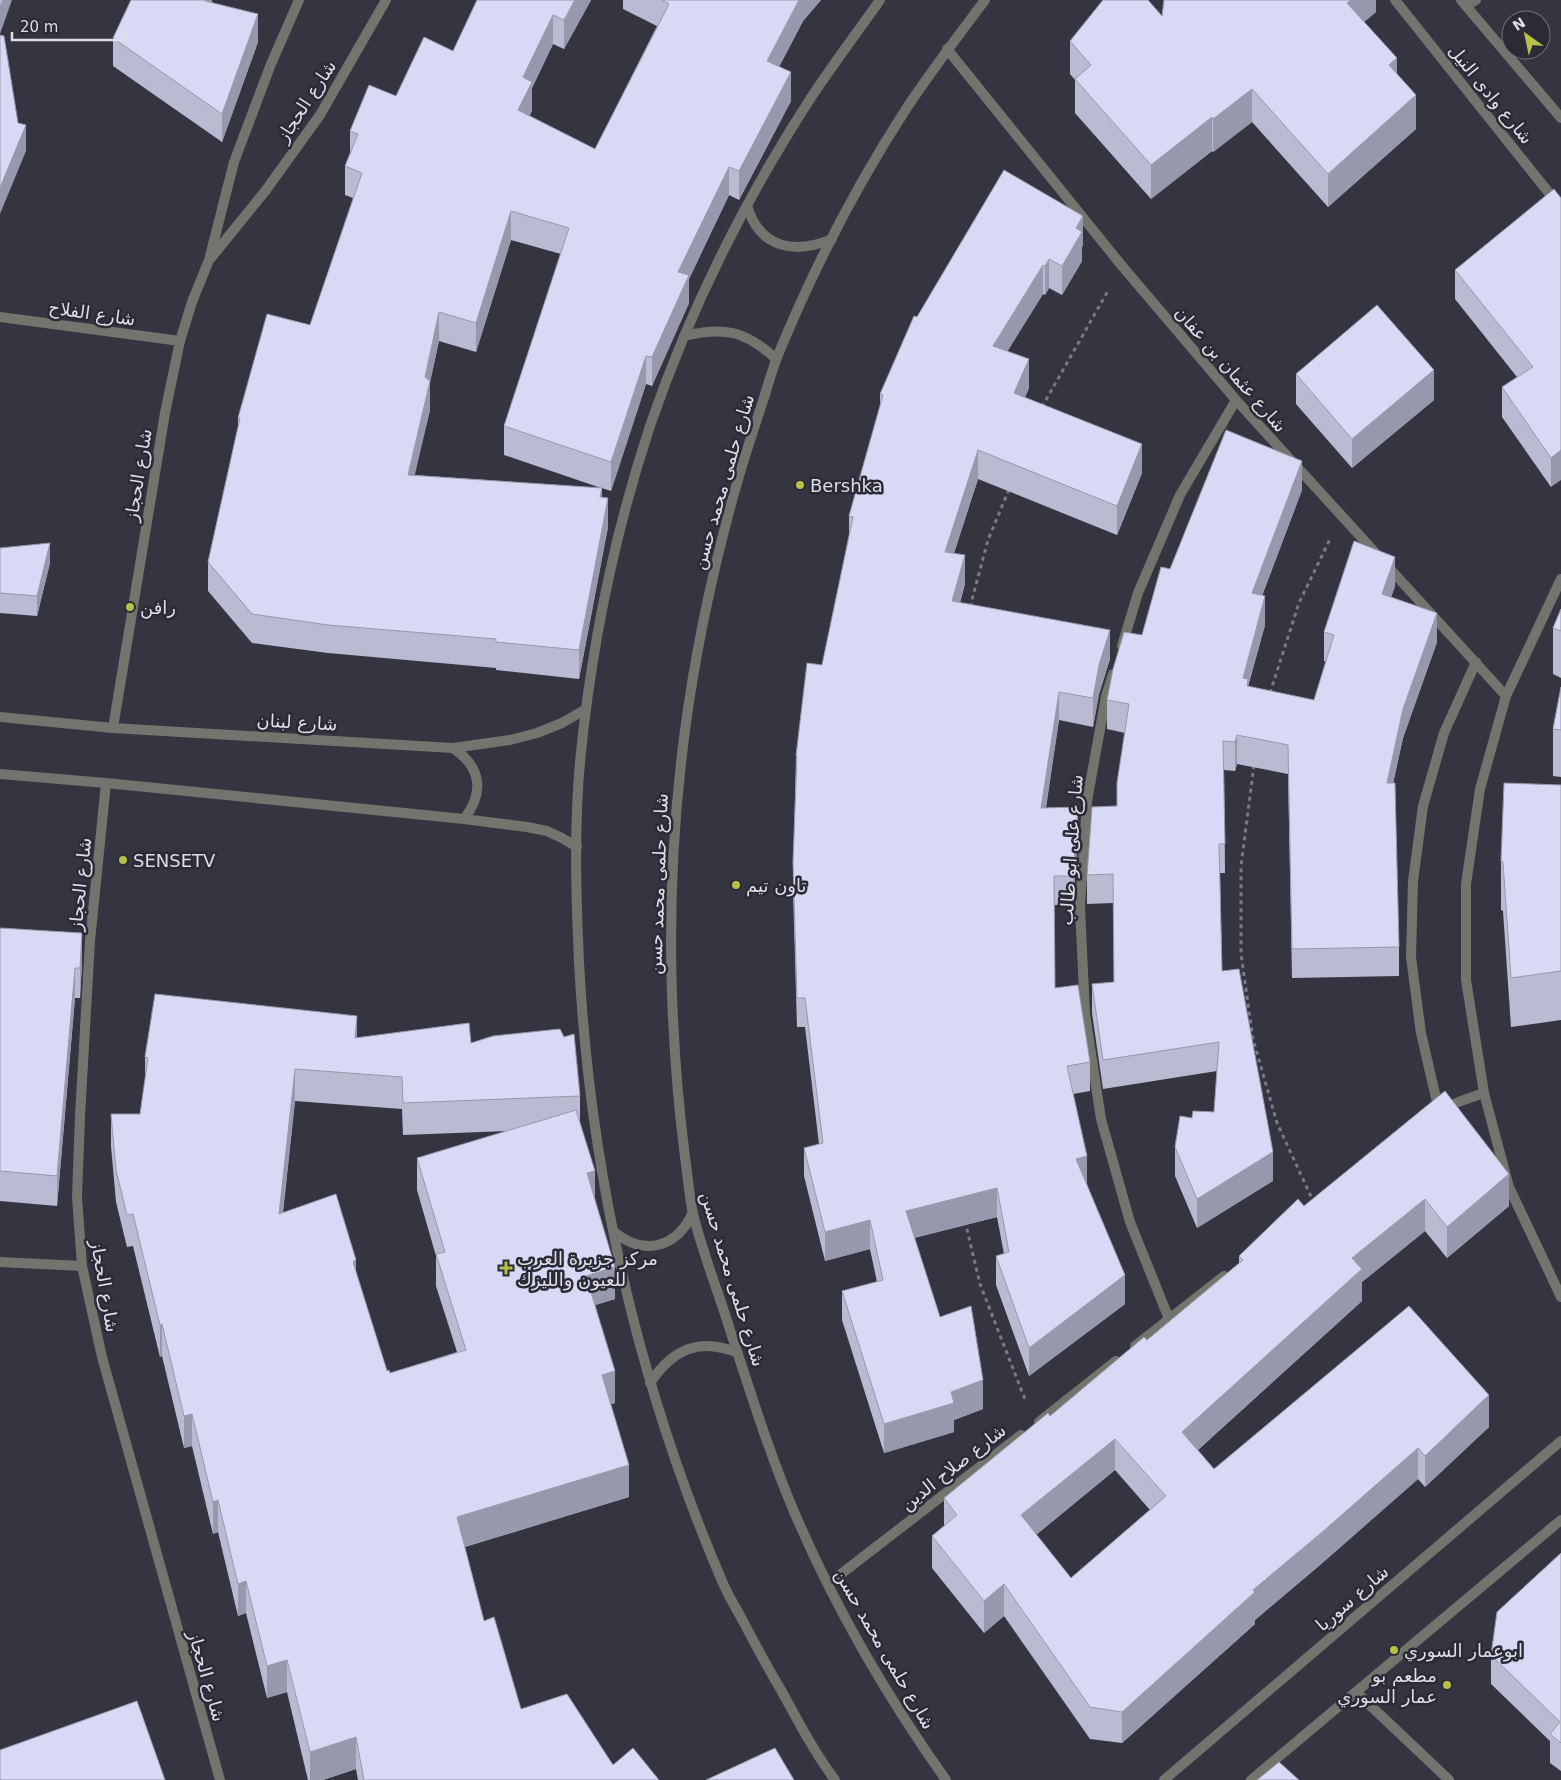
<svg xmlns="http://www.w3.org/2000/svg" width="1561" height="1780" font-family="'DejaVu Sans','Noto Naskh Arabic',sans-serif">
<rect width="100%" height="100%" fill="#353542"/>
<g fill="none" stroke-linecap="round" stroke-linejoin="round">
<!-- path -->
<path stroke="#7a7a85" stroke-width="3" stroke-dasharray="4 4" stroke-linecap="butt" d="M1042 407 1109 289
M970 607 988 540 1010 487
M1270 693 1299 603 1330 539
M1254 765 1241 866V954L1253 1039 1277 1123 1314 1203
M965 1221 980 1284 1026 1402"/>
<!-- minor -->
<path stroke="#73746d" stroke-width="10" d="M1466 6 1476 0
M947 49 1122 266 1236 400 1506 696
M211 258 266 190 320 115 386 0
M0 317 180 341
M1561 579 1506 696 1480 789 1466 884V980L1484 1093 1509 1187 1561 1297
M1122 646 1138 593 1180 495 1236 400
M1113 674 1106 696 1087 801 1080 907 1085 1014 1101 1119 1130 1222 1169 1319
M113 728 165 413 180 341 192 302 209 260 234 162 271 64 299 0
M106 783 90 941 80 1116 77 1197 82 1266 102 1357 220 1780
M1444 1108 1461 1101 1484 1093
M1439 1111 1421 1033 1411 957 1413 881 1423 806 1444 733 1476 662
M0 1262 82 1266
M1135 1346 1224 1276
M1039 1422 1116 1361
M828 1584 1021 1435
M1356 1692 1449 1780"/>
<!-- tertiary -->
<path stroke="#73746d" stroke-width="10" d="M1395 0 1561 208
M1461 0 1561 118
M747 205C759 248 794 255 832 239
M684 336C724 326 746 331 776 359
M0 717 113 728 453 748 510 740 537 733 562 723 586 709
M453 748C481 767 485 792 464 819
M0 774 106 783 464 819 527 827 547 831 562 838 577 847
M613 1231C644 1257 677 1248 693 1212
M650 1383C673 1349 699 1337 738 1353
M835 1780C814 1752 798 1721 781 1690 768 1668 756 1646 744 1623 737 1609 728 1596 722 1581 638 1385 590 1174 579 962 576 896 574 828 580 762 591 648 614 535 650 426 690 309 746 197 814 93 835 62 858 31 880 0
M946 1780C887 1697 835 1607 795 1514 770 1455 751 1394 731 1333 719 1294 703 1254 693 1214 689 1196 688 1176 685 1157 678 1103 674 1049 672 995 666 818 689 652 737 483 745 455 754 428 763 401 768 385 772 370 778 355 813 270 856 186 906 109 931 71 958 36 985 0
M1164 1780 1561 1441
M1251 1780 1561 1520"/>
</g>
<!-- wall -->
<path fill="#babbd2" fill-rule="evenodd" d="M212 0V2L258 42 222 142 113 66V38Z
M591 0 564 49 553 44 532 88V111L529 116 595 149 657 26 623 9V0H821L803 21 779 67 791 101 739 200 729 195 689 279V303L652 386 646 384 611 491 602 488V497L608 527 579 679 496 670V668L328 653 252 643 208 591V562L238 427V418L310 325 353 198 345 195V166L350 154V131L396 96 453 51ZM511 240 561 254 504 426V455L601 488 414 475 430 410V382L439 341 476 352Z
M1376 0V12L1364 22 1397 73 1416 129 1328 207 1252 122 1213 152 1212 151 1151 199 1075 113V80L1070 74V41L1162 16Z
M1004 170 1083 245 1082 247V261L1062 295 1049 288 1045 295 1043 294 1007 351 1029 388 1025 397 1142 473 1117 535 978 479 954 553 965 584 960 603 1110 659 1099 694 1093 727 1059 720 1046 808 1078 836 1073 905H1054L1055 988 1090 1062V1091L1073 1094 1087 1184 1125 1304 1029 1376 996 1285V1256L1004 1254 997 1217 914 1238 940 1317 983 1409 954 1420V1432L884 1453 842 1320V1291L877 1282 870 1249 825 1261 804 1176V1148L819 1144 805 1027H797L793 891 796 756 822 665 849 536V516L880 407V394L917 317Z
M1554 189 1551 487 1502 417V387L1517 377 1455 299V270Z
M1296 374 1434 400 1352 468 1296 404Z
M1302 490 1262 596 1265 625 1248 686 1314 700 1326 662 1324 661V632L1395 586 1391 597 1437 642 1403 738 1393 783 1399 947V976L1292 978 1288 774 1237 764 1235 771 1224 770 1225 873H1220L1222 971 1273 1181 1197 1228 1175 1176V1147L1192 1118 1214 1112 1217 1071 1103 1089 1092 1013V984L1114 982 1113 903 1087 904V875L1117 806V783L1125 733 1107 729V700L1142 635 1170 569Z
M0 548 50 563 37 616 0 613Z
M1561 609V678L1553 674V628Z
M1561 687V777L1553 776V729Z
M1561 785V1020L1511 1027 1503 911 1501 910V861Z
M0 928 82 963 80 998H75L57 1206 0 1201Z
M357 1038 471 1043 580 1096V1123L615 1299 595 1305 615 1403 611 1404 629 1497 465 1547 484 1621 521 1709 613 1765 659 1780H358L356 1769 323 1780H308L287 1692 267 1698 246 1613 238 1616 218 1532 213 1534 192 1446 184 1448 162 1356 160 1357 133 1246 127 1247 116 1202 111 1146V1114H140L145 1081V1057ZM295 1101 402 1109 403 1135 507 1131 417 1158V1190L436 1256V1286L457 1352 390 1373 387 1371 356 1274 283 1213Z
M1445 1091 1509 1206 1447 1258 1425 1231 1362 1282V1301L1198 1450 1214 1469 1489 1427 1425 1487 1418 1479 1320 1565 1255 1620V1624L1122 1743 1090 1739 1004 1616 984 1633 932 1568V1536L944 1526V1498L1050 1416 1147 1340 1239 1263V1256L1304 1206ZM1115 1470 1150 1510 1071 1578 1036 1535Z
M1561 1553V1771L1550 1763V1741L1491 1684V1655Z"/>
<!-- shaded-wall -->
<path fill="#9798ab" d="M3 0H12L0 34V8Z
M205 0H212V2L205 29Z
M575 0H591L564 49V20Z
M799 0H821L803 21 767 90V61Z
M1351 0H1376V12L1347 36V3Z
M258 14V42L222 142V114Z
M553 15V44L532 88V111L518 139V110L523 77Z
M1397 58V92L1389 65Z
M791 72V101L739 200V171Z
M1252 89V122L1213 152V119Z
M1416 95V129L1328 207V174Z
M1212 117V151L1151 199V165Z
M26 125V151L0 214V188Z
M729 167V195L689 279V303L652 386V357L678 272Z
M511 211V240L476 352V323Z
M1083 216V245L1082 247V261L1062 295V266L1076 228Z
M1049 259V288L1045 295V266Z
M1043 265V294L993 375V346Z
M439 312V341L430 382V410L408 504V475L425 377Z
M646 356V384L611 491V462Z
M1029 359V388L1014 422V393Z
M1434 370V400L1352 468V439Z
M1142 444V473L1117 535V506Z
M978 450V479L945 581V552Z
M1561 450V480L1551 487V458Z
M1302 461V490L1252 622V593Z
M602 488V517L600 497Z
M608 498V527L579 679V650Z
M50 543V563L37 616V596Z
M965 555V584L952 630V601Z
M1395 557V586L1382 623V594Z
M1265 596V625L1247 691 1243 678Z
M1437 613V642L1403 738 1387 812V783L1403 709Z
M1110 630V659L1099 694 1093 727V698L1099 665Z
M1059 692V720L1041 837V808Z
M1237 735V764L1235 771V742Z
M1078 807V836L1073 905V876Z
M82 933V963L80 998V968Z
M75 968V998L57 1206V1176Z
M357 1016V1048L355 1038Z
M295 1069V1101L279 1246V1214Z
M1273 1152V1181L1197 1228V1199Z
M1087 1156V1185L1076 1159Z
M595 1171V1203L587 1173Z
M1509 1174V1206L1447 1258V1227Z
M997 1188V1217L906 1240V1211Z
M1425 1199V1231L1362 1282V1301L1182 1464V1432L1352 1258Z
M870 1220V1249L825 1261V1232Z
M356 1260V1292L353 1262Z
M615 1267V1299L586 1308V1276Z
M1125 1275V1304L1029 1376V1348Z
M162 1324V1356L160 1357V1325Z
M615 1371V1403L602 1407V1375Z
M983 1380V1409L954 1420V1432L884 1453V1424L951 1392Z
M1489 1395V1427L1425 1487V1456Z
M192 1414V1446L184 1448V1416Z
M1115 1439V1470L1021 1547V1515Z
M1418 1448V1479L1320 1565 1255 1620V1624L1122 1743V1712L1253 1590Z
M629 1465V1497L457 1549V1517Z
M218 1500V1532L213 1534V1502Z
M246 1581V1613L238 1616V1584Z
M1004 1584V1616L984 1633V1601Z
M287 1660V1692L267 1698V1666Z
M356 1737V1769L323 1780H310V1752Z"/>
<!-- building -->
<path fill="#d8d9f4" stroke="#9798ab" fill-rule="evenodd" d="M0 0H3L0 8Z
M131 0H205V1L258 14 222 114 113 38Z
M477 0H575L564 20 553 15 523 77 532 82 518 110 595 149 669 4 662 0H799L767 61 791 72 739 171 729 167 678 272 689 275 652 357 646 356 611 462 504 426 569 228 511 211 476 323 439 312 425 377 430 381 408 475 602 488 600 497 608 498 579 650 496 642V639L328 625 252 614 208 562 240 418H238L267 314 310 325 362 173 345 166 358 134 350 131 369 85 396 96 424 37 453 51Z
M1103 0H1148L1162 16 1164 0H1351L1347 3 1397 58 1389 65 1416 95 1328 174 1252 89 1213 119 1212 117 1151 165 1075 79 1091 65 1070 41Z
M0 35 4 36 18 123 26 125 0 188Z
M1004 170 1083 216 1076 228 1082 232 1062 266 1049 259 1045 266 1043 265 993 346 1029 359 1014 393 1142 444 1117 506 978 450 945 552 965 555 952 601 1110 630 1099 665 1093 698 1059 692 1041 808 1078 807 1073 876H1054L1055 988 1078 985 1090 1062 1067 1066 1087 1156 1076 1159 1125 1275 1029 1348 996 1256 1009 1252 997 1188 906 1211 940 1317 971 1306 983 1380 951 1392 954 1403 884 1424 842 1291 883 1280 870 1220 825 1232 804 1148 823 1143 805 998H797L793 862 797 756H796L807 663 822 665 853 517 849 516 883 395 880 394 914 316 917 317Z
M1554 189 1561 198V450L1551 458 1502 387 1533 367 1455 270Z
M1377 305 1434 370 1352 439 1296 374Z
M1226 430 1302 461 1252 593 1265 596 1243 678 1248 679 1247 686 1314 700 1334 635 1324 632 1354 541 1395 557 1382 594 1437 613 1403 709 1387 783H1395L1399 947 1292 949 1288 745 1237 735 1235 742 1223 741 1225 844H1219L1222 971 1239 969 1273 1152 1197 1199 1175 1147 1180 1116 1192 1118 1193 1111 1214 1112 1219 1042 1103 1060 1092 984 1114 982 1113 874 1087 875 1092 807 1117 806V783L1129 704 1107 700 1113 669 1124 632 1142 635 1161 567 1170 569Z
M50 543 37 596 0 593V548Z
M1561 609V631L1553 628Z
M1561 687V730L1553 729Z
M1504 783 1561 785V971L1511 978 1503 862 1501 861Z
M0 928 82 933 80 968H75L57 1176 0 1171Z
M155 994 357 1016 355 1038 469 1023 471 1043 493 1036 560 1029 564 1037 574 1034 580 1096 403 1103 402 1077 295 1069 279 1214 336 1194 356 1260 353 1262 387 1371 389 1370 390 1373 466 1350 436 1254 445 1252 417 1158 576 1110 595 1171 587 1173 615 1267 586 1276 615 1371 602 1375 629 1465 457 1517 484 1621 494 1617 521 1709 567 1694 613 1765 633 1748 659 1780H364L356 1737 310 1752 287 1660 267 1666 246 1581 238 1584 218 1500 213 1502 192 1414 184 1416 162 1324 160 1325 133 1214 127 1215 116 1170 111 1114H140L148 1058 145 1057Z
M1445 1091 1509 1174 1447 1227 1425 1199 1352 1258 1362 1269 1182 1432 1214 1469 1409 1306 1489 1395 1425 1456 1418 1448 1320 1534 1253 1590 1255 1592 1122 1712 1090 1707 1004 1584 984 1601 932 1536 957 1515 944 1498 1048 1413 1050 1416 1144 1337 1147 1340 1243 1260 1239 1256 1298 1199 1304 1206ZM1115 1439 1166 1496 1071 1578 1021 1515Z
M1561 1553V1743L1550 1734 1560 1722 1491 1655 1497 1612Z
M137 1701 165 1780H0V1750Z
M775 1748 794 1780H706Z
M1279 1762 1299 1780H1257Z"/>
<!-- markers -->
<g fill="#b7c147" stroke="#2b2b38" stroke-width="2">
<circle cx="800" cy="485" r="5"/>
<circle cx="130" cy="607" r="5"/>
<circle cx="123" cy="860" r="5"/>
<circle cx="736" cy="885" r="5"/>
<path d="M503.5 1260.5h5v5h5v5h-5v5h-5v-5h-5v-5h5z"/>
<circle cx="1394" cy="1650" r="5"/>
<circle cx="1447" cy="1685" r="5"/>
</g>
<g text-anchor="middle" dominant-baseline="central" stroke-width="5" stroke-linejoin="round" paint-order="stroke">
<!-- street labels -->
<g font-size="18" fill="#dedee7" stroke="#2b2b38">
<text transform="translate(1491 94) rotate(51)">شارع وادى النيل</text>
<text transform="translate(306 101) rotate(-57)">شارع الحجاز</text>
<text transform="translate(92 313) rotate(8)">شارع الفلاح</text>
<text transform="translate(1231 369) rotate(49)">شارع عثمان بن عفان</text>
<text transform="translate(138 475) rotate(-81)">شارع الحجاز</text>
<text transform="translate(723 482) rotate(-74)">شارع حلمى محمد حسن</text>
<text transform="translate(297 722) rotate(3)">شارع لبنان</text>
<text transform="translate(1071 850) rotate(-86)">شارع على ابو طالب</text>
<text transform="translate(80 884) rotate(-84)">شارع الحجاز</text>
<text transform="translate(658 884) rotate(-88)">شارع حلمى محمد حسن</text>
<text transform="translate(733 1279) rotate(73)">شارع حلمى محمد حسن</text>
<text transform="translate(105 1286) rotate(80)">شارع الحجاز</text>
<text transform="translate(953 1467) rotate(-38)">شارع صلاح الدين</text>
<text transform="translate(1352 1598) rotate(-41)">شارع سوريا</text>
<text transform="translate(885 1649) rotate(60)">شارع حلمى محمد حسن</text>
<text transform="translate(207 1676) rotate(74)">شارع الحجاز</text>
</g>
<!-- poi labels -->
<g font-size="18" fill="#dedee7" stroke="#2b2b38" text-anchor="start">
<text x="810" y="485">Bershka</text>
<text x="140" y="607">رافن</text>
<text x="133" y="860">SENSETV</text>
<text x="746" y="885">تاون تيم</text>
<text x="517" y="1258">مركز جزيرة العرب<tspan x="517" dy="21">للعيون والليزك</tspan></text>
<text x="1404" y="1650">ابوعمار السوري</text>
<text x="1437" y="1675" text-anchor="end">مطعم بو<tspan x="1437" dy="21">عمار السوري</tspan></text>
</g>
</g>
<!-- north arrow -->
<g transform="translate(1526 35) rotate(327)"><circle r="24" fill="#2b2b38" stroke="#73737e"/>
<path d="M0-4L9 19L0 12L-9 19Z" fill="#b7c147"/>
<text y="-8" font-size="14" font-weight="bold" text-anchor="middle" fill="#dedee7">N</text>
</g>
<!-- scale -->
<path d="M12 32v8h114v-8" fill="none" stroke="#dedee7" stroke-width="2.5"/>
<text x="20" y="32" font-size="15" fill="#dedee7" stroke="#2b2b38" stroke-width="4" paint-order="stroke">20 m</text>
</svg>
